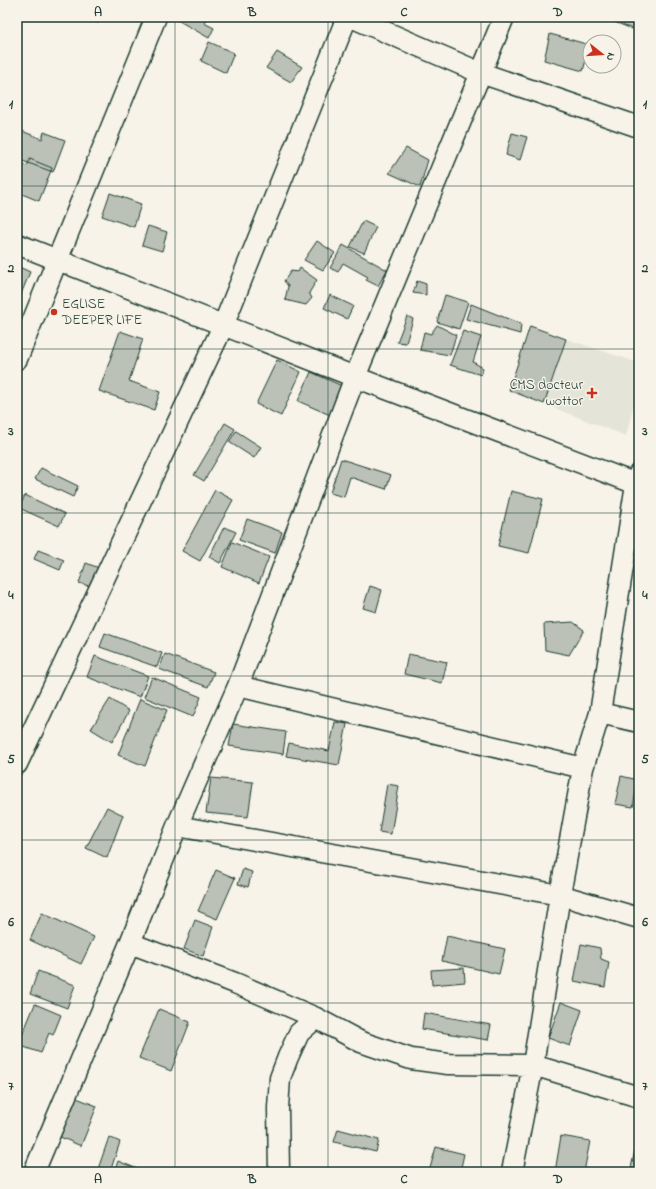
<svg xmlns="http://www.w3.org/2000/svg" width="656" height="1189" font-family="'Indie Flower',sans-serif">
<rect width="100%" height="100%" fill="#f7f3e8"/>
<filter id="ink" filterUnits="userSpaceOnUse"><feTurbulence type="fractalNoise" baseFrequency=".025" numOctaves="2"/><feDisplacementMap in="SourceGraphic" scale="8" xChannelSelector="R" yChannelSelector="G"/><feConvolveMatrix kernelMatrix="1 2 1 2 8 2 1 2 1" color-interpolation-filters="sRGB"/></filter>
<g filter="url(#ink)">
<!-- built -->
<path fill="#e5e4d9" d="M566 339 639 363V383L626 436 544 404Z"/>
<!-- building -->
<path fill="#bbc1b6" stroke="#1f3d34" d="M80 17H99L98 23Z
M172 17H207L204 23 214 28 209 38Z
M608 17H637L632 29 607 19Z
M550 34 590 45 583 71 544 60Z
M209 42 234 53 226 73 201 61Z
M277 52 302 67 291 82 266 68Z
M17 129 42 139 44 132 65 140 53 172 17 159Z
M512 133 527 137 520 160 506 155Z
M406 148 428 160 420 187 389 173Z
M30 159 52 168 39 201 17 192V162L27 166Z
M110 193 141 204 134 227 102 216Z
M363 221 376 227 364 253 350 247Z
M148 226 167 232 162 251 142 245Z
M317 241 335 253 323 270 304 260Z
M343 245 387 270 378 286 366 280 368 277 343 263 338 272 330 268Z
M17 266 30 272 17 304Z
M300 268 317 280 309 293 312 298 306 305 285 300 288 286 284 281 291 271 298 272Z
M417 281 426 284V295L413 293Z
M330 295 353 306 347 319 324 308Z
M445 295 468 302 459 329 437 322Z
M471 304 521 324 520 334 466 319Z
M407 316 413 319 406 343 397 342Z
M437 325 456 335 450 355 420 350 424 332 431 334Z
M530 326 566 339 544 404 509 390Z
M120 331 143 339 129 381 160 392 154 410 99 391Z
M463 331 481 337 473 362 483 368 481 375 450 365Z
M277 360 301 372 281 416 256 404Z
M311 372 342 386 330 415 298 401Z
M225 423 235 429 204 481 194 475Z
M236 431 261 447 254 458 229 442Z
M341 459 391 475 386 489 350 477 344 497 330 493Z
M41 468 78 486 73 497 35 479Z
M215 490 233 500 200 561 182 551Z
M511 491 543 499 529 553 498 546Z
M25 495 65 514 59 526 19 508Z
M247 519 282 532 275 553 239 540Z
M224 527 236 532 220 563 209 557Z
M232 542 269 557 259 583 222 567Z
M38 550 64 560 60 570 34 559Z
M86 563 99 568 92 587 79 583Z
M370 586 382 590 376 612 363 608Z
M573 622 584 630 569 655 545 650 544 624Z
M105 633 162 653 157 667 100 647Z
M165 654 214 672 208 687 159 669Z
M408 654 447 662 442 683 404 674Z
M95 656 148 676 140 697 87 677Z
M152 677 201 697 193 717 144 697Z
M110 699 129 711 112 742 91 729Z
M140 699 167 710 145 766 118 755Z
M335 722 347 724 339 765 286 756 289 743 329 751Z
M233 724 286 732 283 754 229 746Z
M621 776 638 780 633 807 615 804Z
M211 778 253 782 248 817 206 813Z
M387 784 399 786 391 834 379 832Z
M107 807 123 815 107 858 86 848Z
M243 869 252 872 248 887 238 884Z
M216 870 235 878 217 919 198 911Z
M42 913 94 937 81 964 30 940Z
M195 920 213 927 203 956 184 949Z
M447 936 505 949 499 974 442 961Z
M581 944 600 948 601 959 609 962 605 987 574 981Z
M464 968 465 982 432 985 431 970Z
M38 971 75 985 67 1008 30 994Z
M561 1002 582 1010 570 1046 548 1038Z
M35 1004 61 1015 53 1035 49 1033 41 1053 18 1045Z
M159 1009 190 1022 171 1071 139 1058Z
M424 1013 491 1025 488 1040 422 1029Z
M74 1097 97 1106 81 1146 58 1136Z
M338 1129 379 1140 376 1152 334 1142Z
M561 1136 590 1141 584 1172H555Z
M638 1136H639V1169L631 1168Z
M109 1137 120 1142 110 1172H97Z
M436 1147 464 1154 460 1172H429Z
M118 1161 140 1170V1172H114Z"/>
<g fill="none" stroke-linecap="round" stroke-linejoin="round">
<!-- minor casing -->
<g stroke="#1f3d34" stroke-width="23">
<path id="minor" d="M351 17 481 73 639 127
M17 244 355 377 639 485
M17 359 156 17
M238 686 583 768
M600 713 639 722
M17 764 223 326 347 17
M177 826 560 895 639 918
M130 943 235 983 316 1018 361 1042 411 1059 448 1064 533 1065 639 1097
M34 1172 130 943 177 826 238 686 355 377 504 17
M279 1172 278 1108 280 1078 288 1057 299 1033 316 1018
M512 1172 533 1065 560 895 583 768 600 713 636 484 639 474"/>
</g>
<!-- minor -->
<use href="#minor" stroke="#f7f3e8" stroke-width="20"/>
</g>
</g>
<!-- grid -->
<path fill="none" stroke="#1f3d34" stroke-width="1" stroke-opacity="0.55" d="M175 17V1172M328 17V1172M481 17V1172M17 186H639M17 349H639M17 513H639M17 676H639M17 840H639M17 1003H639"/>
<!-- markers -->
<g fill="#c8321e" stroke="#f7f3e8" stroke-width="1.5">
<circle cx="54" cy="312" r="4"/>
<path d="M590 387h4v4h4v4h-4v4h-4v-4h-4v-4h4z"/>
</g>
<g text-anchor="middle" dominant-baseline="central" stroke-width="3" stroke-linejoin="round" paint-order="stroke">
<!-- poi labels -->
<g font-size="14" fill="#1f3d34" stroke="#f7f3e8" text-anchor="start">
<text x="62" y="304">EGLISE<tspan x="62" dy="16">DEEPER LIFE</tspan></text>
<text x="583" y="385" text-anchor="end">CMS docteur<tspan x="583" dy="16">wottor</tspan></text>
</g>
</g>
<!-- margin -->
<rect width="656" height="1189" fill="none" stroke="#f7f3e8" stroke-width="44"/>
<!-- north arrow -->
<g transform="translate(602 54) rotate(107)"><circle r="19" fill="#f7f3e8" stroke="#a1aaa0"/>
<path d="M0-3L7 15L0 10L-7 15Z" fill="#c8321e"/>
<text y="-6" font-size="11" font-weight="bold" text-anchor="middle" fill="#1f3d34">N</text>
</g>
<rect x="22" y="22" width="612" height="1145" fill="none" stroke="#1f3d34" stroke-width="1.5"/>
<g font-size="13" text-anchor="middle" font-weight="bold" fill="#1f3d34">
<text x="98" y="16">A</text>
<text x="252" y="16">B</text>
<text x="404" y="16">C</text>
<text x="558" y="16">D</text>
<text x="11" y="108">1</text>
<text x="645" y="108">1</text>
<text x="11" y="272">2</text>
<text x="645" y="272">2</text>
<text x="11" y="435">3</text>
<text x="645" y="435">3</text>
<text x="11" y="599">4</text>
<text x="645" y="599">4</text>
<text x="11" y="763">5</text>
<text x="645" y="763">5</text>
<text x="11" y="926">6</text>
<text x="645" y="926">6</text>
<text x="11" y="1090">7</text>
<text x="645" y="1090">7</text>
<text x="98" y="1183">A</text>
<text x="252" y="1183">B</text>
<text x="404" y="1183">C</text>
<text x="558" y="1183">D</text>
</g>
</svg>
